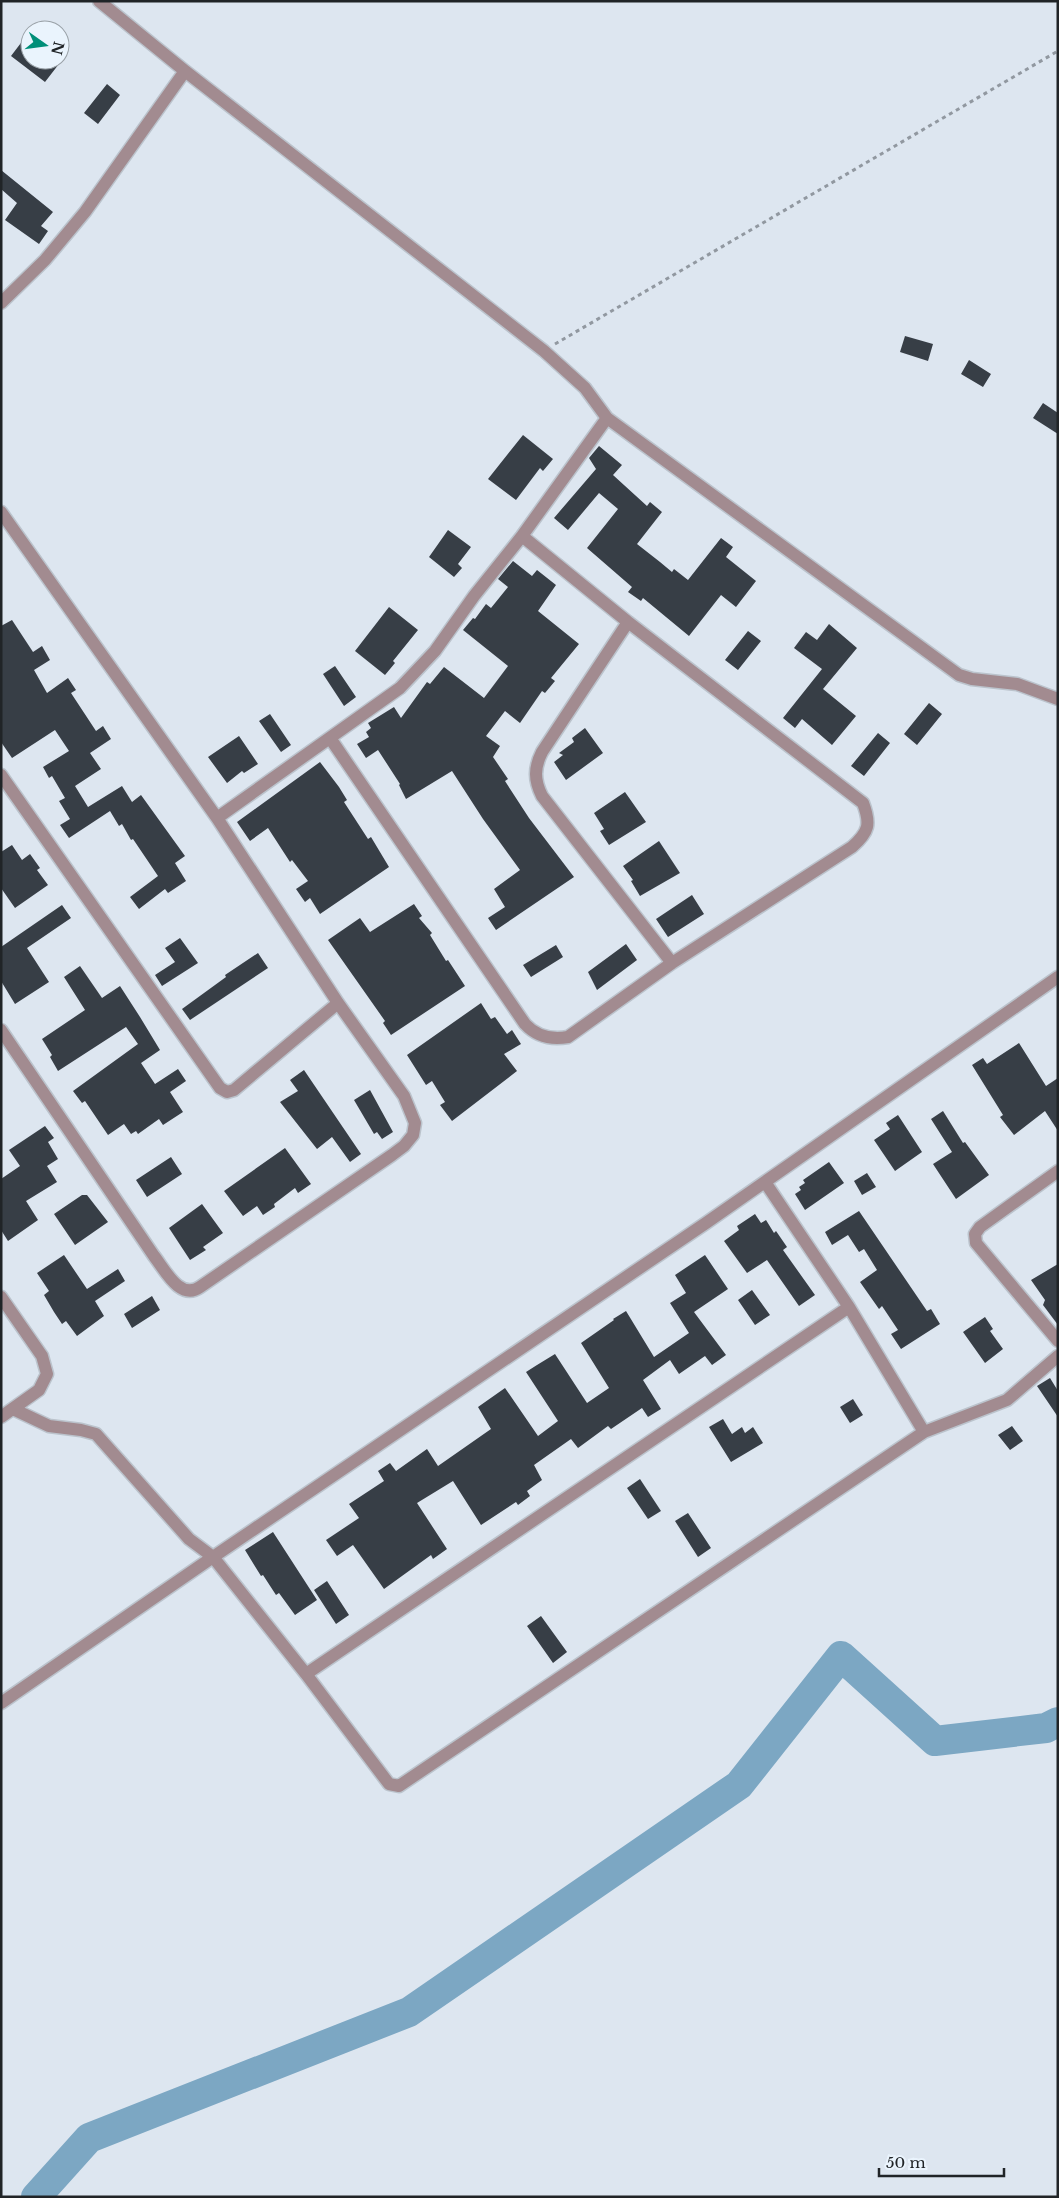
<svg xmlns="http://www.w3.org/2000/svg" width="1059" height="2198" font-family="'Libre Baskerville',serif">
<rect width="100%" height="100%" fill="#dde6f0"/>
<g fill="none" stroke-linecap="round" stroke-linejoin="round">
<!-- river -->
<path stroke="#7ca7c3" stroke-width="30" d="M36 2197 89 2138 409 2012 739 1785 841 1656 935 1741 1046 1728 1058 1722"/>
</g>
<!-- building -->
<path fill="#373e46" d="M30 31V60H62L45 82 11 56Z
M107 84 120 95 98 124 84 113Z
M1 170 53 212 41 226 48 231 39 244 5 220 17 203 1 189Z
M905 336 933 344 928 361 900 352Z
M969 360 991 374 983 387 961 374Z
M1043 403 1058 413V434L1033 418Z
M523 435 553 459 543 471 540 468 516 500 488 479Z
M599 446 622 465 613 475 647 506 650 502 662 512 637 544 660 562 672 572 674 569 688 580 721 538 733 547 726 557 756 581 736 607 721 595 689 636 643 598 641 601 628 592 632 587 587 548 618 509 599 493 568 530 554 518 596 469 589 458Z
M448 530 471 547 458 564 462 568 454 577 429 557Z
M513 561 532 576 537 570 556 585 538 611 579 644 551 678 555 681 545 693 542 691 520 723 505 711 486 736 500 746 493 757 508 779 505 781 529 818 574 877 496 930 488 918 505 907 494 889 520 870 483 819 452 771 406 799 399 785 400 784 378 750 366 758 357 744 369 737 366 732 371 728 368 723 394 707 401 718 427 682 430 684 444 667 484 698 508 666 463 630 473 618 475 619 486 604 491 608 508 587 498 579Z
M389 607 418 630 393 661 395 663 385 675 355 651Z
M12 620 33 652 42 646 50 660 34 670 47 693 68 678 76 690 71 693 96 731 103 726 111 739 90 753 101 769 75 786 88 807 122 786 132 802 141 795 185 856 175 863 186 881 168 893 165 889 139 909 130 897 158 876 133 839 131 840 122 824 119 826 110 811 69 838 60 825 70 819 59 801 65 798 52 776 49 778 43 767 69 751 55 730 12 758 1 742V626Z
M829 624 857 648 823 689 856 716 832 745 802 719 795 728 783 718 822 669 794 648 806 632 817 640Z
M748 631 761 641 738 670 725 660Z
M335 666 356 697 344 706 323 674Z
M929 703 942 714 917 745 904 734Z
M270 714 291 745 281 752 259 721Z
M585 728 603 753 566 780 554 762 563 755 559 753 574 742 572 738Z
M878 733 890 743 864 776 851 766Z
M239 736 258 764 244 773 242 771 227 783 208 757Z
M320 762 339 787 347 800 344 802 368 839 371 837 389 867 320 914 310 898 305 902 296 889 308 881 292 860 290 862 268 828 250 841 237 822Z
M625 792 646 822 609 845 600 831 604 829 594 813Z
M659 841 680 873 640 896 631 881 633 880 623 866Z
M12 845 22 860 30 854 40 868 37 870 48 885 15 908 1 888V852Z
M692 895 704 914 668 937 656 919Z
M414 904 422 916 419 918 432 933 430 935 446 961 448 960 465 986 391 1035 383 1023 385 1021 328 940 360 918 370 932Z
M62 905 71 918 27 948 49 982 15 1004 1 981V947Z
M180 938 198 963 162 986 155 975 175 962 165 948Z
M626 944 637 960 597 990 588 972Z
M556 945 563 957 531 977 523 965Z
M258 953 268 968 190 1020 182 1009 226 977 225 975Z
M80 966 102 998 120 986 140 1017 160 1050 141 1063 155 1084 178 1069 186 1081 170 1092 183 1112 163 1125 159 1119 138 1134 136 1131 131 1134 124 1124 108 1135 85 1101 82 1103 73 1091 138 1044 126 1027 58 1071 50 1057 52 1055 42 1039 85 1010 64 977Z
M481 1003 491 1019 495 1017 507 1034 512 1030 521 1044 504 1054 517 1071 452 1121 440 1105 445 1102 432 1081 426 1085 407 1055Z
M1019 1043 1046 1086 1058 1078V1131L1045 1111 1014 1135 1000 1117 1003 1115 972 1065 983 1058 987 1064Z
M304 1070 361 1154 350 1162 332 1137 317 1149 280 1102 298 1091 290 1080Z
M370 1090 393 1132 382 1139 377 1132 374 1134 354 1100Z
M943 1111 963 1143 965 1142 989 1175 956 1199 933 1164 952 1152 931 1119Z
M898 1115 922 1152 895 1171 874 1140 890 1129 886 1123Z
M45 1126 54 1138 48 1142 58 1159 47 1166 57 1182 26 1201 38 1220 8 1241 1 1230V1179L20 1166 9 1150Z
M285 1148 311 1184 298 1193 295 1188 274 1204 275 1207 263 1215 257 1206 243 1216 224 1191Z
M171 1157 182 1174 147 1197 136 1180Z
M829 1162 844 1183 805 1210 795 1194 801 1190 799 1187 805 1183 803 1180Z
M867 1173 876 1187 862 1195 854 1181Z
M82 1195H87L108 1222 75 1245 54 1214Z
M202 1204 223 1233 203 1247 206 1250 190 1260 169 1228Z
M859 1211 927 1311 931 1309 940 1324 901 1349 891 1334 898 1330 882 1306 879 1309 860 1282 877 1270 864 1249 859 1252 848 1235 832 1245 825 1232Z
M755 1214 761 1223 766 1220 774 1233 776 1231 787 1247 783 1250 815 1295 799 1306 767 1260 747 1273 724 1241 739 1230 737 1226Z
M64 1255 87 1289 118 1269 125 1281 95 1301 104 1316 77 1336 66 1321 62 1324 54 1312 44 1295 49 1291 37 1273Z
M705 1255 728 1289 694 1312 726 1355 712 1365 705 1356 679 1374 670 1360 643 1380 661 1409 648 1417 642 1408 611 1429 608 1426 578 1448 571 1439 534 1465 542 1480 527 1491 530 1496 518 1505 516 1502 481 1525 453 1481 417 1503 447 1549 433 1559 431 1555 384 1589 353 1545 337 1556 326 1540 359 1518 349 1504 384 1481 378 1471 390 1463 396 1471 427 1449 438 1466 491 1429 478 1407 505 1388 538 1436 558 1421 526 1372 537 1365 555 1354 587 1403 609 1388 581 1343 614 1320 613 1319 626 1311 654 1357 689 1333 670 1303 686 1293 675 1275Z
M1058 1264V1325L1043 1305 1045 1300 1031 1280Z
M752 1290 770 1315 755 1325 738 1300Z
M152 1296 160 1310 132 1328 124 1314Z
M985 1317 993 1329 990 1331 1003 1349 985 1363 963 1332Z
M1050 1378 1058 1391V1417L1037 1386Z
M853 1399 863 1415 850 1423 840 1407Z
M723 1419 732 1434 742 1427 745 1433 753 1427 763 1443 731 1462 709 1427Z
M1012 1426 1023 1441 1010 1450 998 1435Z
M640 1479 661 1511 648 1519 627 1488Z
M688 1513 711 1548 698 1557 675 1521Z
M273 1532 317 1600 295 1615 279 1593 276 1595 263 1575 261 1576 245 1550Z
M327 1581 349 1615 336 1624 314 1590Z
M541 1616 567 1652 553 1663 527 1626Z"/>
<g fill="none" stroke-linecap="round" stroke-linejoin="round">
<!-- minor casing -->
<g stroke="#bbc3cc" stroke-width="15">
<path id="minor" d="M99 1 185 71 544 351 585 388 607 418 522 536 474 596 435 651 400 688 217 818
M1 303 45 260 85 212 185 71
M607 418 959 675 972 679 1017 684 1058 699
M1 512 217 818 338 1003 404 1096 415 1123 413 1135 404 1146 392 1155 200 1287C180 1301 165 1270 154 1256L1 1030
M628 622 542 752C534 768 534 780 542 796L672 963
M330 738 525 1024C537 1037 551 1040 568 1037L672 963 852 847C869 832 871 824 863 803L628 622 522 536
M1 775 220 1088 227 1092 234 1090 338 1003
M1058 1171 980 1227 975 1234 976 1243 1058 1341
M1 1297 42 1356 47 1374 39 1390 1 1417
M849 1307 924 1432
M13 1409 49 1426 81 1430 96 1434 189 1539 213 1557 706 1223 1058 977
M306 1674 849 1307 765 1182
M1 1703 213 1557 306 1674 389 1784 399 1786 924 1432 1007 1400 1058 1356"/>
</g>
<!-- path -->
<path stroke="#9198a0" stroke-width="3" stroke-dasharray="4 4" stroke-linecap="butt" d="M555 344 1058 51"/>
<!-- minor -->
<use href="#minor" stroke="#a28b90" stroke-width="12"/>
</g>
<!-- border -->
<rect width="1059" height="2198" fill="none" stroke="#202427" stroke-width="5"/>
<!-- north arrow -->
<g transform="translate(45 45) rotate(104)"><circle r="24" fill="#eaf4fd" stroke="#99a1a7"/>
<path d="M0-4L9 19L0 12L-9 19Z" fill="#008f79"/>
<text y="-8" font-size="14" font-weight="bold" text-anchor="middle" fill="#202427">N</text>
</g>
<!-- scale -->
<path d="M879 2168v8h125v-8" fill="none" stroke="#202427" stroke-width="2.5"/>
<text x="886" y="2168" font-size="15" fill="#202427" stroke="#eaf4fd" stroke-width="4" paint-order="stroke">50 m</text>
</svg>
